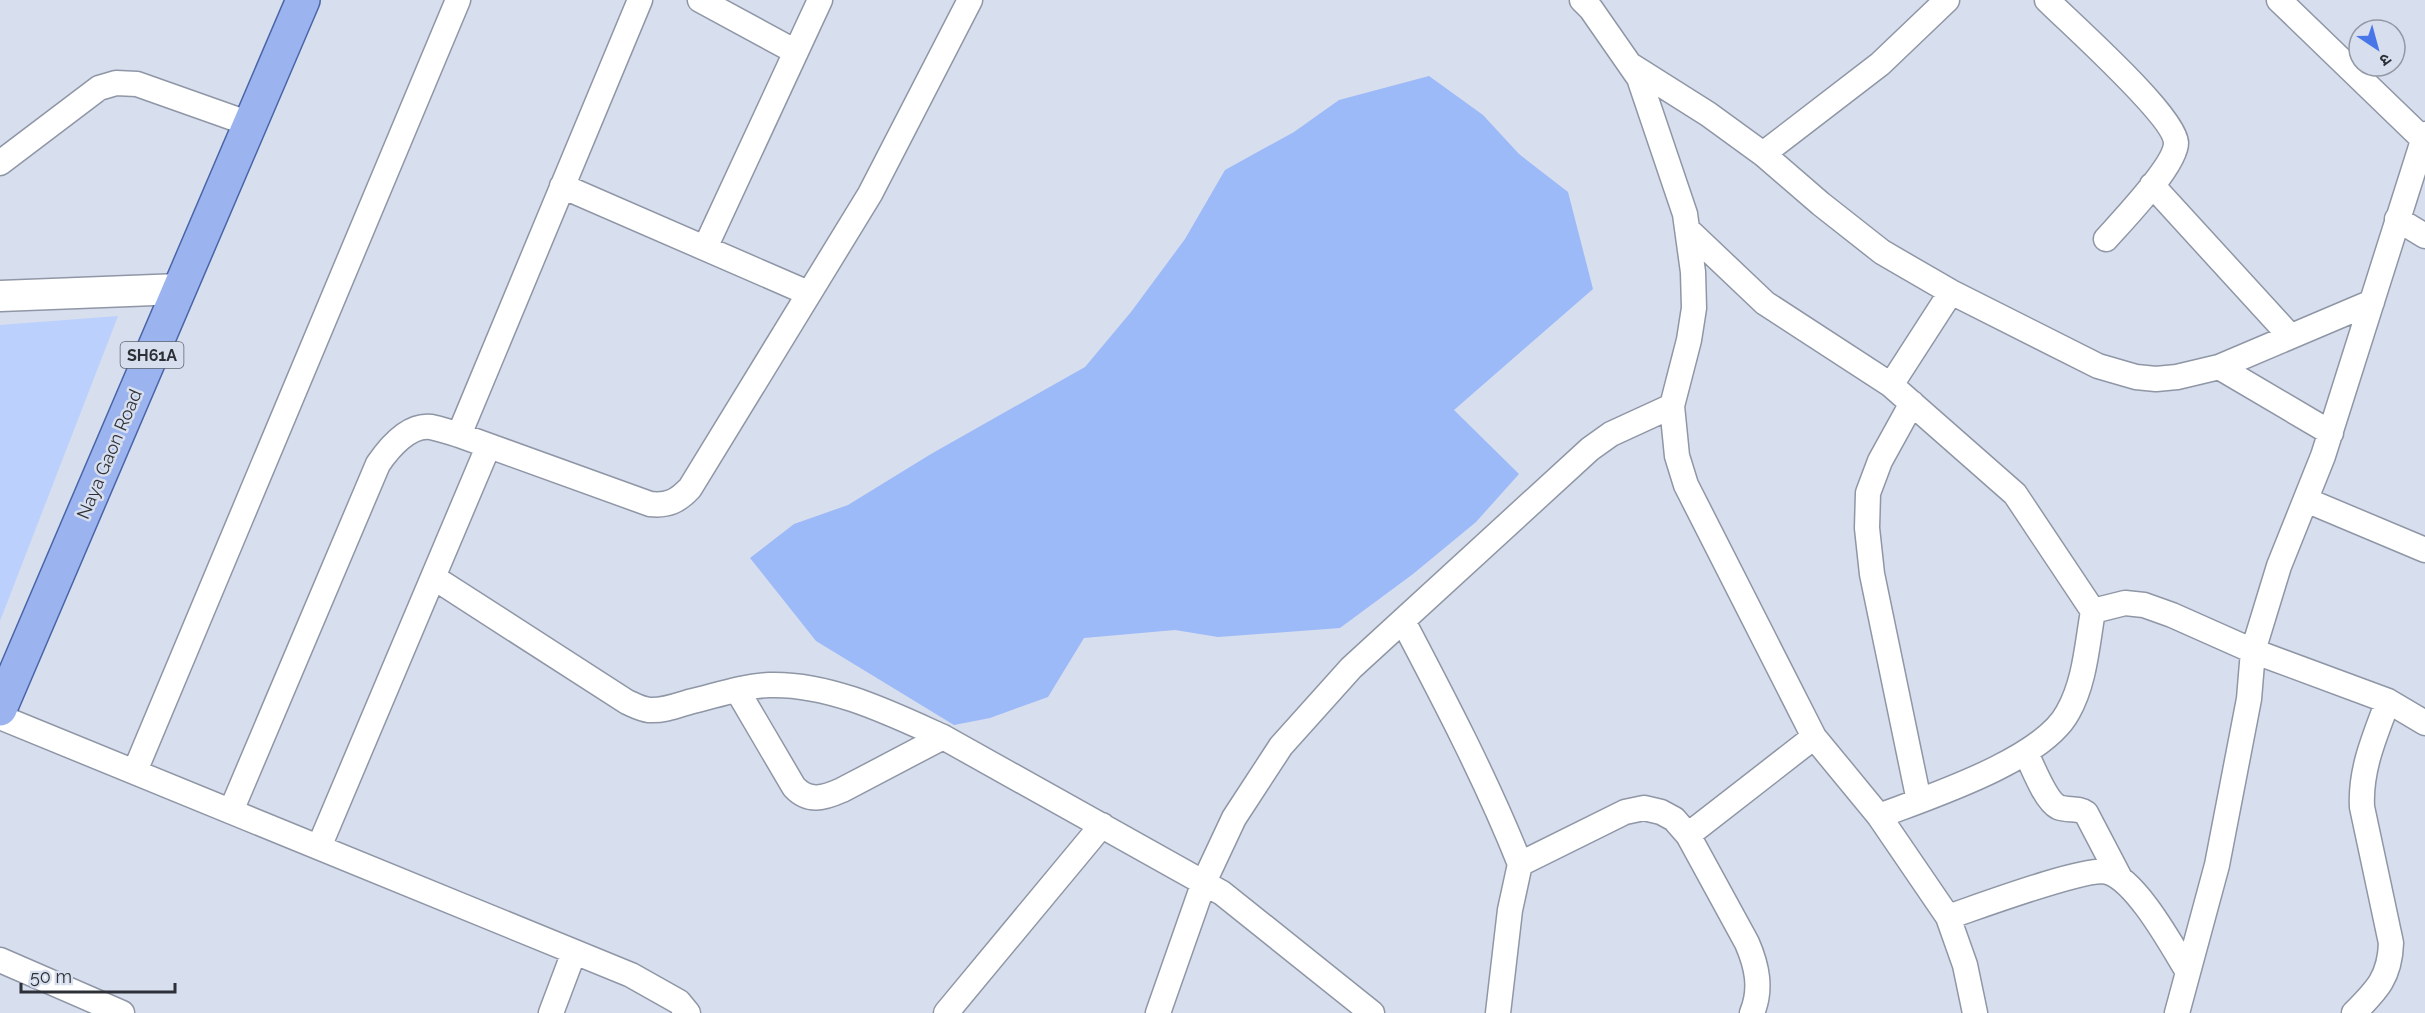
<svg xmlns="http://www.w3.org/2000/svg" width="2425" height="1013" font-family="Raleway,'Noto Sans Devanagari',sans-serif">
<rect width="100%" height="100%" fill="#d7deee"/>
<!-- green -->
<path fill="#bbd0fd" d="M118 316 0 621V325Z"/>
<!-- water -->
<path fill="#9cb9f8" d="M1429 76 1483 115 1519 154 1568 192 1593 289 1454 410 1519 474 1476 522 1413 574 1340 628 1218 637 1175 630 1084 638 1048 697 990 718 954 725 816 641 750 558 794 524 848 505 931 454 1085 367 1131 312 1185 239 1225 170 1294 132 1339 100Z"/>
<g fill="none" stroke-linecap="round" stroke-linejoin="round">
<!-- minor casing -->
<g stroke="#8f96a5" stroke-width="27">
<path id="minor" d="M700 0 796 52
M1582 0 1591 9 1639 78 1685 214 1693 272 1694 308 1689 340 1672 406 1677 456 1686 485 1814 737 1879 816 1948 917 1965 965 1975 1013
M2047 0C2070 23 2175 116 2176 143 2176 165 2122 221 2106 239
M2279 0 2425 141
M1632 66 1708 114 1763 154 1821 204 1882 252 1951 292 2098 366 2136 377 2156 379 2177 377 2219 367 2372 302
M1763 154 1880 64 1947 0
M0 163 99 88 116 83 137 84 250 124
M2152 185 2290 336
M562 186 808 293
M2397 219 2425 236
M1687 229 1765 303 1891 385 2015 494 2093 611
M705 248 820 0
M2219 367 2331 433
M1891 385 1951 292
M1912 403 1880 461 1868 493 1867 528 1872 574 1919 801
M459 435 640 0
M2306 500 2425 550
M433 577 627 702C634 705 641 709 649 710 663 711 676 706 689 702 715 696 742 686 769 685 829 683 890 713 943 737L1222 893 1372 1013
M1403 621C1445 701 1487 781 1520 864
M737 690 794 787C809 803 824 798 842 790L943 737
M0 717 631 975 679 1002 688 1013
M2026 753C2033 767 2045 800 2058 807 2068 811 2078 807 2086 813L2120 878
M135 771 458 0
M231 811 378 464C389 448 409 424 431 427 440 429 450 432 459 435L650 504C668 506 678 501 690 488L870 194 970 0
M1879 816C1929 797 2043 760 2068 712 2085 682 2087 645 2093 611L2125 603 2144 605 2172 615 2253 651 2388 701 2425 723
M1688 835 1814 737
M319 847 488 447
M1948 917C1975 908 2087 866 2108 872 2137 881 2172 946 2188 972
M0 960 122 1013
M551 1013 574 952
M946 1013 1102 825
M1158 1013 1204 882 1234 818 1281 746 1351 668 1590 449 1611 434 1672 406
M1498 1013 1510 910 1520 864 1625 812 1644 808 1661 812 1674 819 1688 835 1747 943C1757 966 1762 989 1752 1013
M2177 1013 2217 865 2249 699 2253 651 2279 566 2323 456 2425 134
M2354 1013C2377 990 2390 977 2391 943L2362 807C2360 769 2375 736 2388 701"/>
</g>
<!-- tertiary casing -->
<g stroke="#8f96a5" stroke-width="33">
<path id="tertiary" d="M0 296 180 289"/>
</g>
<!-- primary casing -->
<g stroke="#4a65a7" stroke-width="36">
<path id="primary" d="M0 709 303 0"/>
</g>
<!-- minor -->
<use href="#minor" stroke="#fff" stroke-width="24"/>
<!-- tertiary -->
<use href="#tertiary" stroke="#fff" stroke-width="30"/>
<!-- primary -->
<use href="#primary" stroke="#9bb4ef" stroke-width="33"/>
</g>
<g text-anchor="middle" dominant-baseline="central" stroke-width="5" stroke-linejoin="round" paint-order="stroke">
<!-- shield labels -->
<rect fill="#d7deee" stroke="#60646d" stroke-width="1.5" x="120.5" y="342" width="63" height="26" rx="4.5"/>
<g font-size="16" font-weight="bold" fill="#2d3036">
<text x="152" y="355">SH61A</text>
</g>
<!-- street labels -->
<g font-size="18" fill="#2d3036" stroke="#d7deee">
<text transform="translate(109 454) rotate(-67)">Naya Gaon Road</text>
</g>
</g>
<!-- north arrow -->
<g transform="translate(2377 48) rotate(144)"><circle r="28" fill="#d7deee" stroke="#9398a4" stroke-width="1.5"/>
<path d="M0-4.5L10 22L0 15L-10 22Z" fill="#4875e7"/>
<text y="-9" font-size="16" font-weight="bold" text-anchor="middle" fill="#2d3036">उ</text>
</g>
<!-- scale -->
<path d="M21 983v9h154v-9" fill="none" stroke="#2d3036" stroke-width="3"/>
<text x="30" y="983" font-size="18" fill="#2d3036" stroke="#d7deee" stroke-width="4.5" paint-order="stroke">50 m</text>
</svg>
